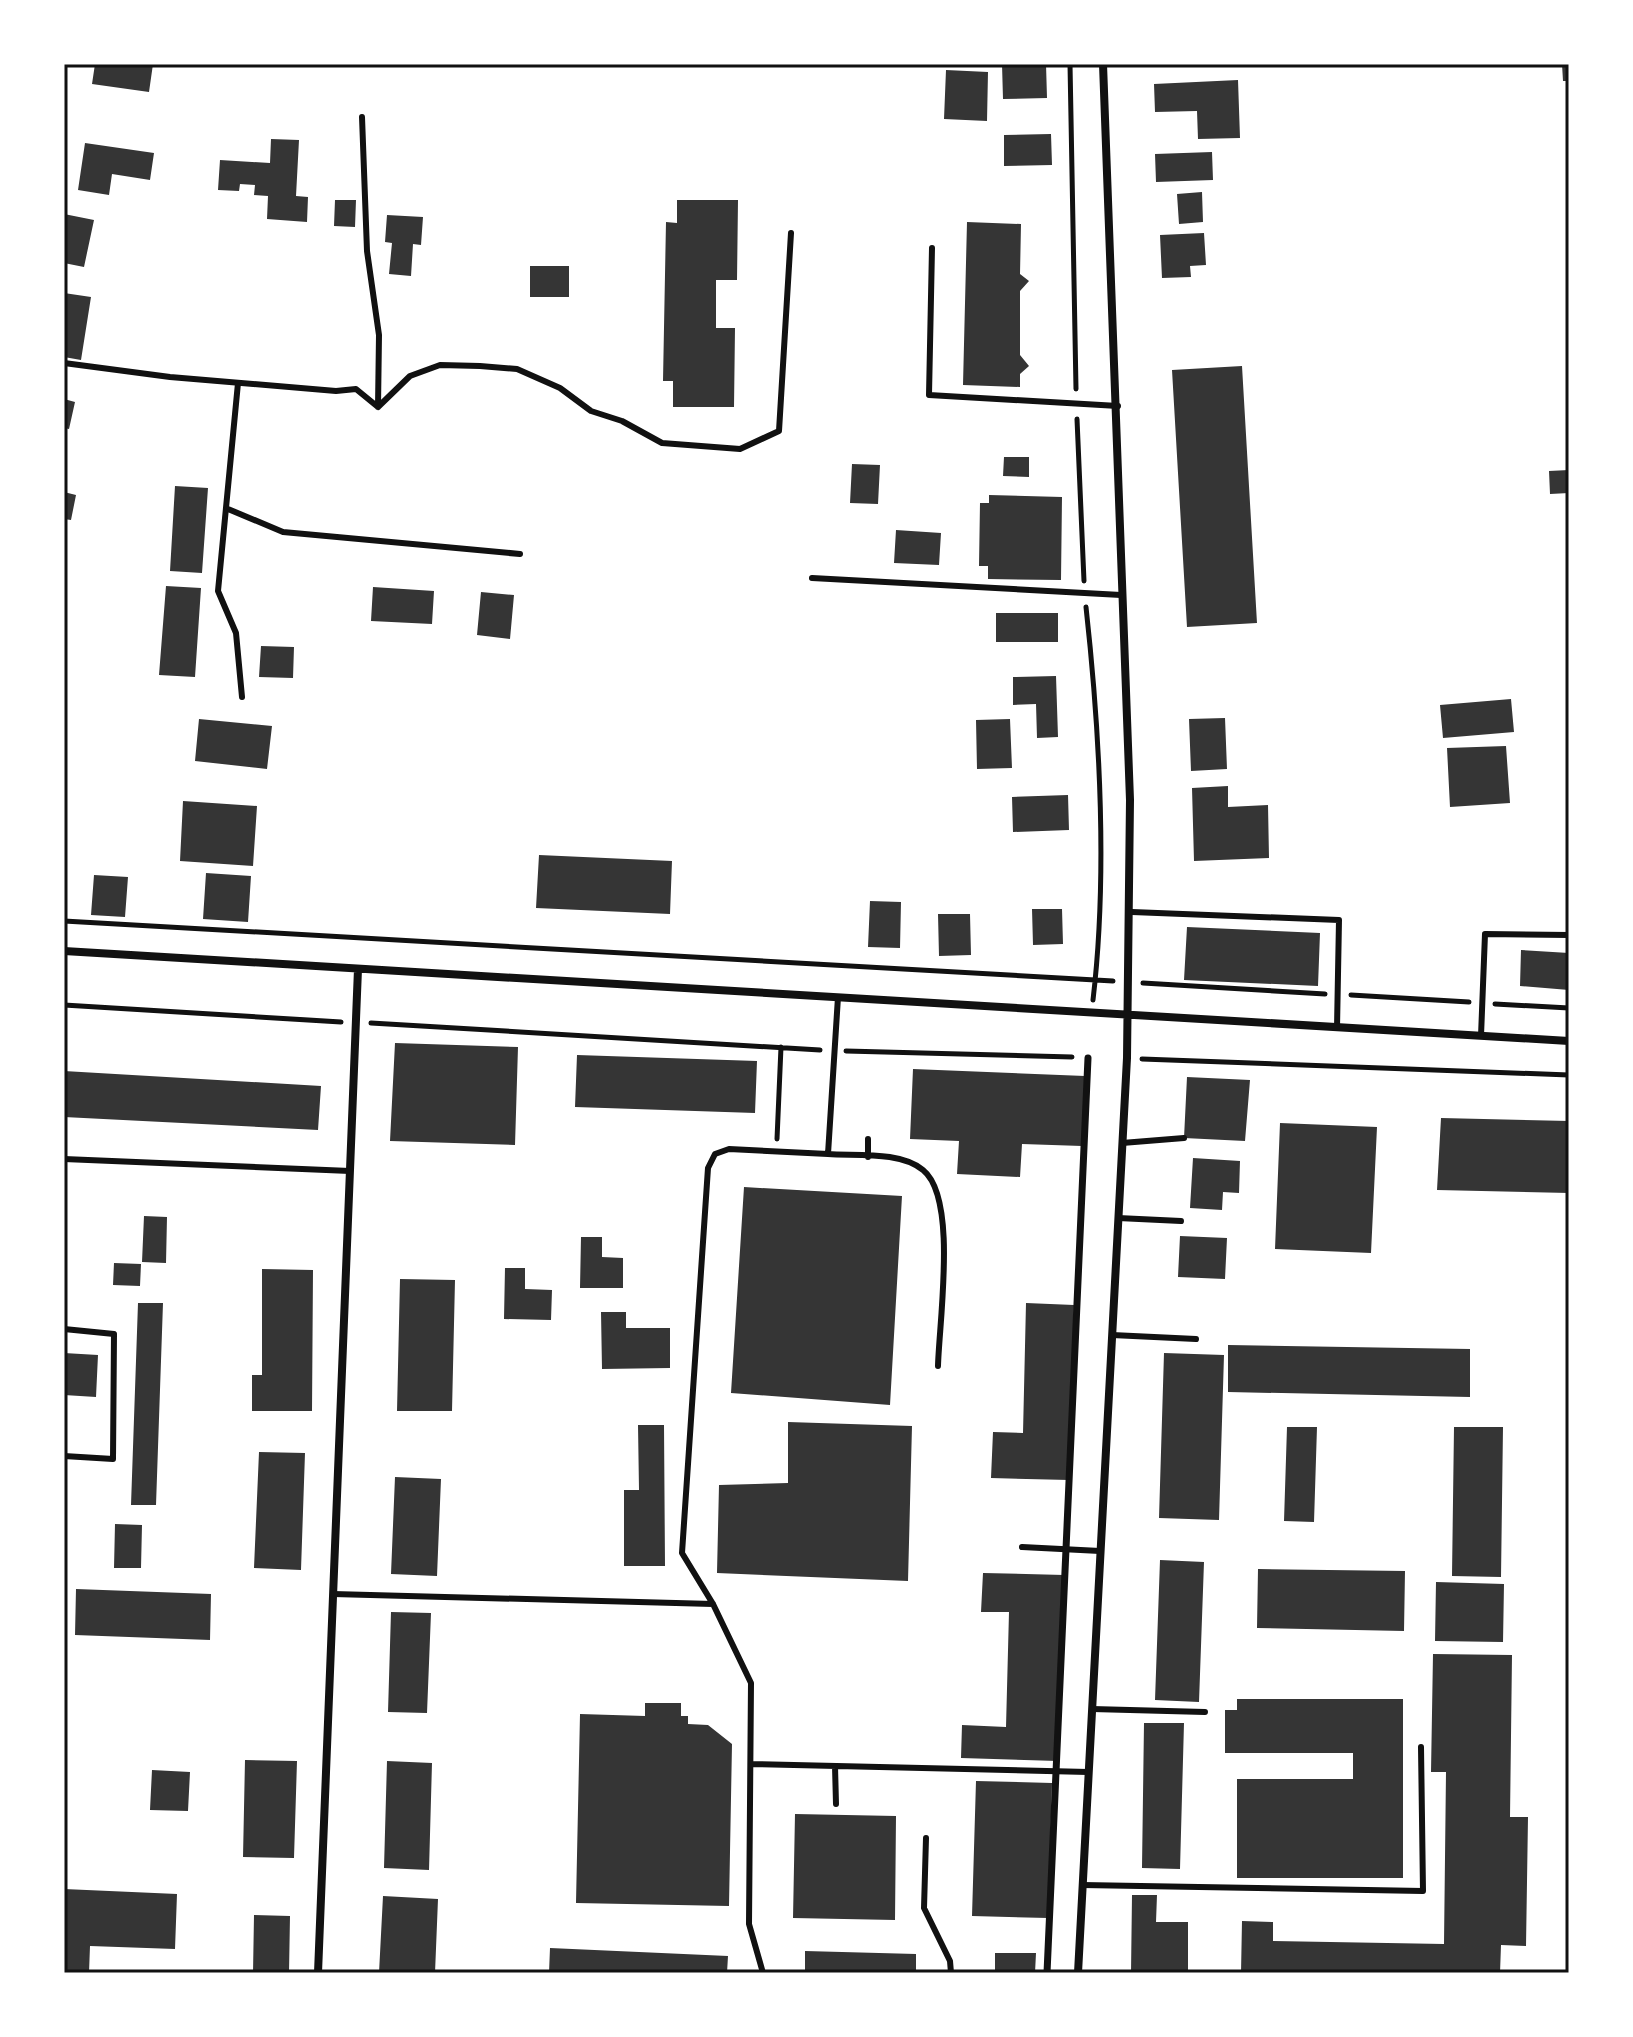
<svg xmlns="http://www.w3.org/2000/svg" width="1633" height="2037" font-family="Inter,sans-serif">
<rect width="100%" height="100%" fill="#fff"/>
<!-- building -->
<path fill="#353535" d="M95 64H153L149 92 92 84Z
M1002 64H1046L1047 98 1003 99Z
M1562 64H1569V81H1563Z
M946 70 988 72 987 121 944 119Z
M1238 80 1240 138 1198 139 1197 111 1155 112 1154 84Z
M1051 134 1052 165 1004 166V135Z
M271 139 299 140 296 196 308 197 307 222 267 219 268 196 254 195 255 185 240 184 239 191 218 190 220 160 270 163Z
M85 143 154 153 150 180 112 174 109 195 78 190Z
M1212 152 1213 180 1156 182 1155 154Z
M1202 192 1203 222 1179 224 1177 194Z
M335 200H356L355 227 334 226Z
M677 200H738L737 280H716V328H735L734 407H673V381H663L666 222 677 223Z
M64 214 94 220 84 267 64 263Z
M387 215 423 217 421 245 413 244 411 276 389 274 392 243 385 242Z
M967 222 1021 224 1020 274 1029 281 1020 291V355L1029 366 1020 374V387L963 385Z
M1204 233 1206 265 1190 266 1191 277 1162 278 1160 235Z
M530 266H569V297H530Z
M64 293 91 297 81 360 64 357Z
M1242 366 1257 623 1187 627 1172 370Z
M64 399 75 402 69 429 64 428Z
M1004 457H1029V477L1003 476Z
M852 464 880 465 878 504 850 503Z
M1569 470V493L1550 494 1549 471Z
M175 486 208 488 202 573 170 571Z
M64 492 76 495 71 520 64 519Z
M989 495 1062 497 1061 580 988 579V566H979L980 503H989Z
M896 530 941 533 939 565 894 563Z
M166 586 201 588 195 677 159 675Z
M373 587 434 591 432 624 371 621Z
M481 592 514 595 510 639 477 635Z
M996 613H1058V642H996Z
M261 646 294 647 293 678 259 677Z
M1056 676 1058 737 1037 738 1036 704 1013 705V677Z
M1511 699 1514 732 1443 738 1440 705Z
M1225 718 1227 769 1191 771 1189 719Z
M199 719 272 726 267 769 195 761Z
M1010 719 1012 768 977 769 976 720Z
M1506 746 1510 803 1450 807 1447 748Z
M1228 786V807L1268 805 1269 858 1194 861 1192 788Z
M1068 795 1069 830 1013 832 1012 797Z
M183 801 257 806 253 866 180 861Z
M539 855 672 861 670 914 536 908Z
M206 873 251 876 248 922 203 919Z
M94 875 128 877 125 917 91 915Z
M870 901 901 902 900 948 868 947Z
M1032 909H1062L1063 944 1033 945Z
M938 914H970L971 955 939 956Z
M1187 927 1320 933 1318 986 1184 980Z
M1521 950 1569 953V990L1520 986Z
M395 1043 518 1047 515 1145 390 1141Z
M577 1055 757 1061 755 1113 575 1107Z
M913 1069 1085 1076 1082 1146 1022 1144 1020 1177 957 1174 959 1141 910 1139Z
M64 1071 321 1086 318 1130 64 1117Z
M1187 1077 1250 1080 1245 1141 1184 1138Z
M1441 1118 1569 1121V1193L1437 1190Z
M1280 1123 1377 1127 1371 1253 1275 1249Z
M1193 1158 1240 1161 1239 1193 1223 1192 1222 1210 1190 1208Z
M744 1187 902 1196 890 1405 731 1393Z
M144 1216 167 1217 166 1263 142 1262Z
M1180 1236 1227 1238 1225 1279 1178 1277Z
M581 1237H602V1257L623 1258V1288H580Z
M114 1263 141 1264 140 1286 113 1285Z
M505 1268H525V1289L552 1290 551 1320 504 1319Z
M262 1269 313 1270 312 1411H252V1375H262Z
M400 1279 455 1280 452 1411H397Z
M138 1303H163L156 1505H131Z
M1026 1303 1074 1305 1069 1480 991 1478 993 1432 1023 1433Z
M601 1312H626V1328H670V1368L602 1369Z
M1228 1345 1470 1349V1397L1228 1392Z
M64 1353 98 1355 96 1397 64 1395Z
M1164 1353 1224 1355 1219 1520 1159 1518Z
M788 1422 912 1426 908 1581 717 1573 719 1485 788 1483Z
M638 1425H664L665 1566H624V1490H639Z
M1287 1427H1317L1314 1522 1284 1521Z
M1454 1427H1503L1501 1577 1452 1576Z
M259 1452 305 1453 301 1570 254 1568Z
M395 1477 441 1479 437 1576 391 1574Z
M115 1524 142 1525 141 1568H114Z
M1160 1560 1204 1562 1199 1702 1155 1700Z
M1258 1569 1405 1571 1404 1631 1257 1628Z
M983 1573 1064 1575 1058 1761 961 1758 962 1725 1006 1727 1009 1612H981Z
M1436 1582 1504 1584 1503 1642 1435 1641Z
M76 1589 211 1594 210 1640 75 1635Z
M391 1612 431 1613 427 1713 388 1712Z
M1433 1654 1512 1655 1510 1817H1528L1526 1946 1501 1945 1500 1973H1241L1242 1921 1273 1922V1941L1444 1944 1446 1772H1431Z
M1237 1699H1403V1878H1237V1779H1353V1753H1225V1710H1237Z
M645 1703H681V1716H688V1724L708 1725 732 1744 729 1906 576 1903 580 1714 645 1716Z
M1144 1723H1184L1180 1869 1142 1868Z
M245 1760 297 1761 294 1858 243 1857Z
M387 1761 432 1763 429 1870 384 1868Z
M152 1770 190 1772 188 1811 150 1810Z
M976 1781 1052 1783 1048 1918 972 1916Z
M795 1814 896 1816 895 1920 793 1918Z
M64 1889 177 1894 175 1949 90 1946 89 1973H64Z
M1132 1895H1157L1156 1922H1188V1973H1131Z
M383 1896 438 1899 435 1973H379Z
M254 1915 290 1916 289 1973H253Z
M550 1948 728 1956 727 1973H549Z
M805 1951 916 1954V1973H805Z
M995 1953H1036L1035 1973H995Z"/>
<g fill="none" stroke-linecap="round" stroke-linejoin="round">
<!-- path -->
<path stroke="#111" stroke-width="5" d="M1070 64 1076 389
M1077 419 1084 581
M1086 607C1100 734 1108 873 1093 1000
M64 921 1113 981
M1143 983 1325 994
M1351 995 1469 1002
M1495 1004 1569 1008
M64 1005 341 1022
M371 1023 820 1050
M846 1051 1072 1057
M1142 1059 1569 1075
M777 1139 781 1047"/>
<!-- service -->
<path stroke="#111" stroke-width="6" d="M362 117 367 251 379 335 378 407
M932 248 929 395 1118 406
M64 363 170 377 336 391 356 389 378 407
M238 383 218 591 236 633 242 697
M378 407 410 376 440 365 480 366 517 369 560 388 591 411 622 421 662 443 740 449 779 431 791 233
M228 509 283 532 520 554
M812 578 1121 595
M1132 912 1339 920 1337 1028
M1481 1036 1485 934 1569 935
M1122 1143 1184 1138
M828 1154C856 1156 901 1151 923 1170 958 1198 939 1322 938 1366
M868 1157V1139
M64 1159 350 1171
M1118 1218 1181 1221
M64 1329 114 1334 113 1459 64 1456
M1112 1335 1196 1339
M1022 1547 1100 1551
M333 1594 713 1604
M1092 1709 1205 1712
M751 1764 1088 1772
M835 1766 836 1804
M926 1838 924 1908 950 1961 951 1973
M1082 1885 1423 1891 1421 1747
M763 1973 749 1924 751 1683 713 1604 682 1553 708 1168 715 1154 729 1149 828 1154 838 997"/>
<!-- pedestrian -->
<path stroke="#111" stroke-width="7" d="M1047 1973 1088 1058"/>
<!-- minor -->
<path stroke="#111" stroke-width="8" d="M64 951 1569 1041
M318 1973 358 969
M1078 1973 1127 1058 1130 800 1103 64"/>
</g>
<!-- border -->
<rect width="1633" height="2037" fill="none" stroke="#ffffff" stroke-width="132"/>
<rect x="66" y="66" width="1501" height="1905" fill="none" stroke="#111" stroke-width="3"/>
</svg>
